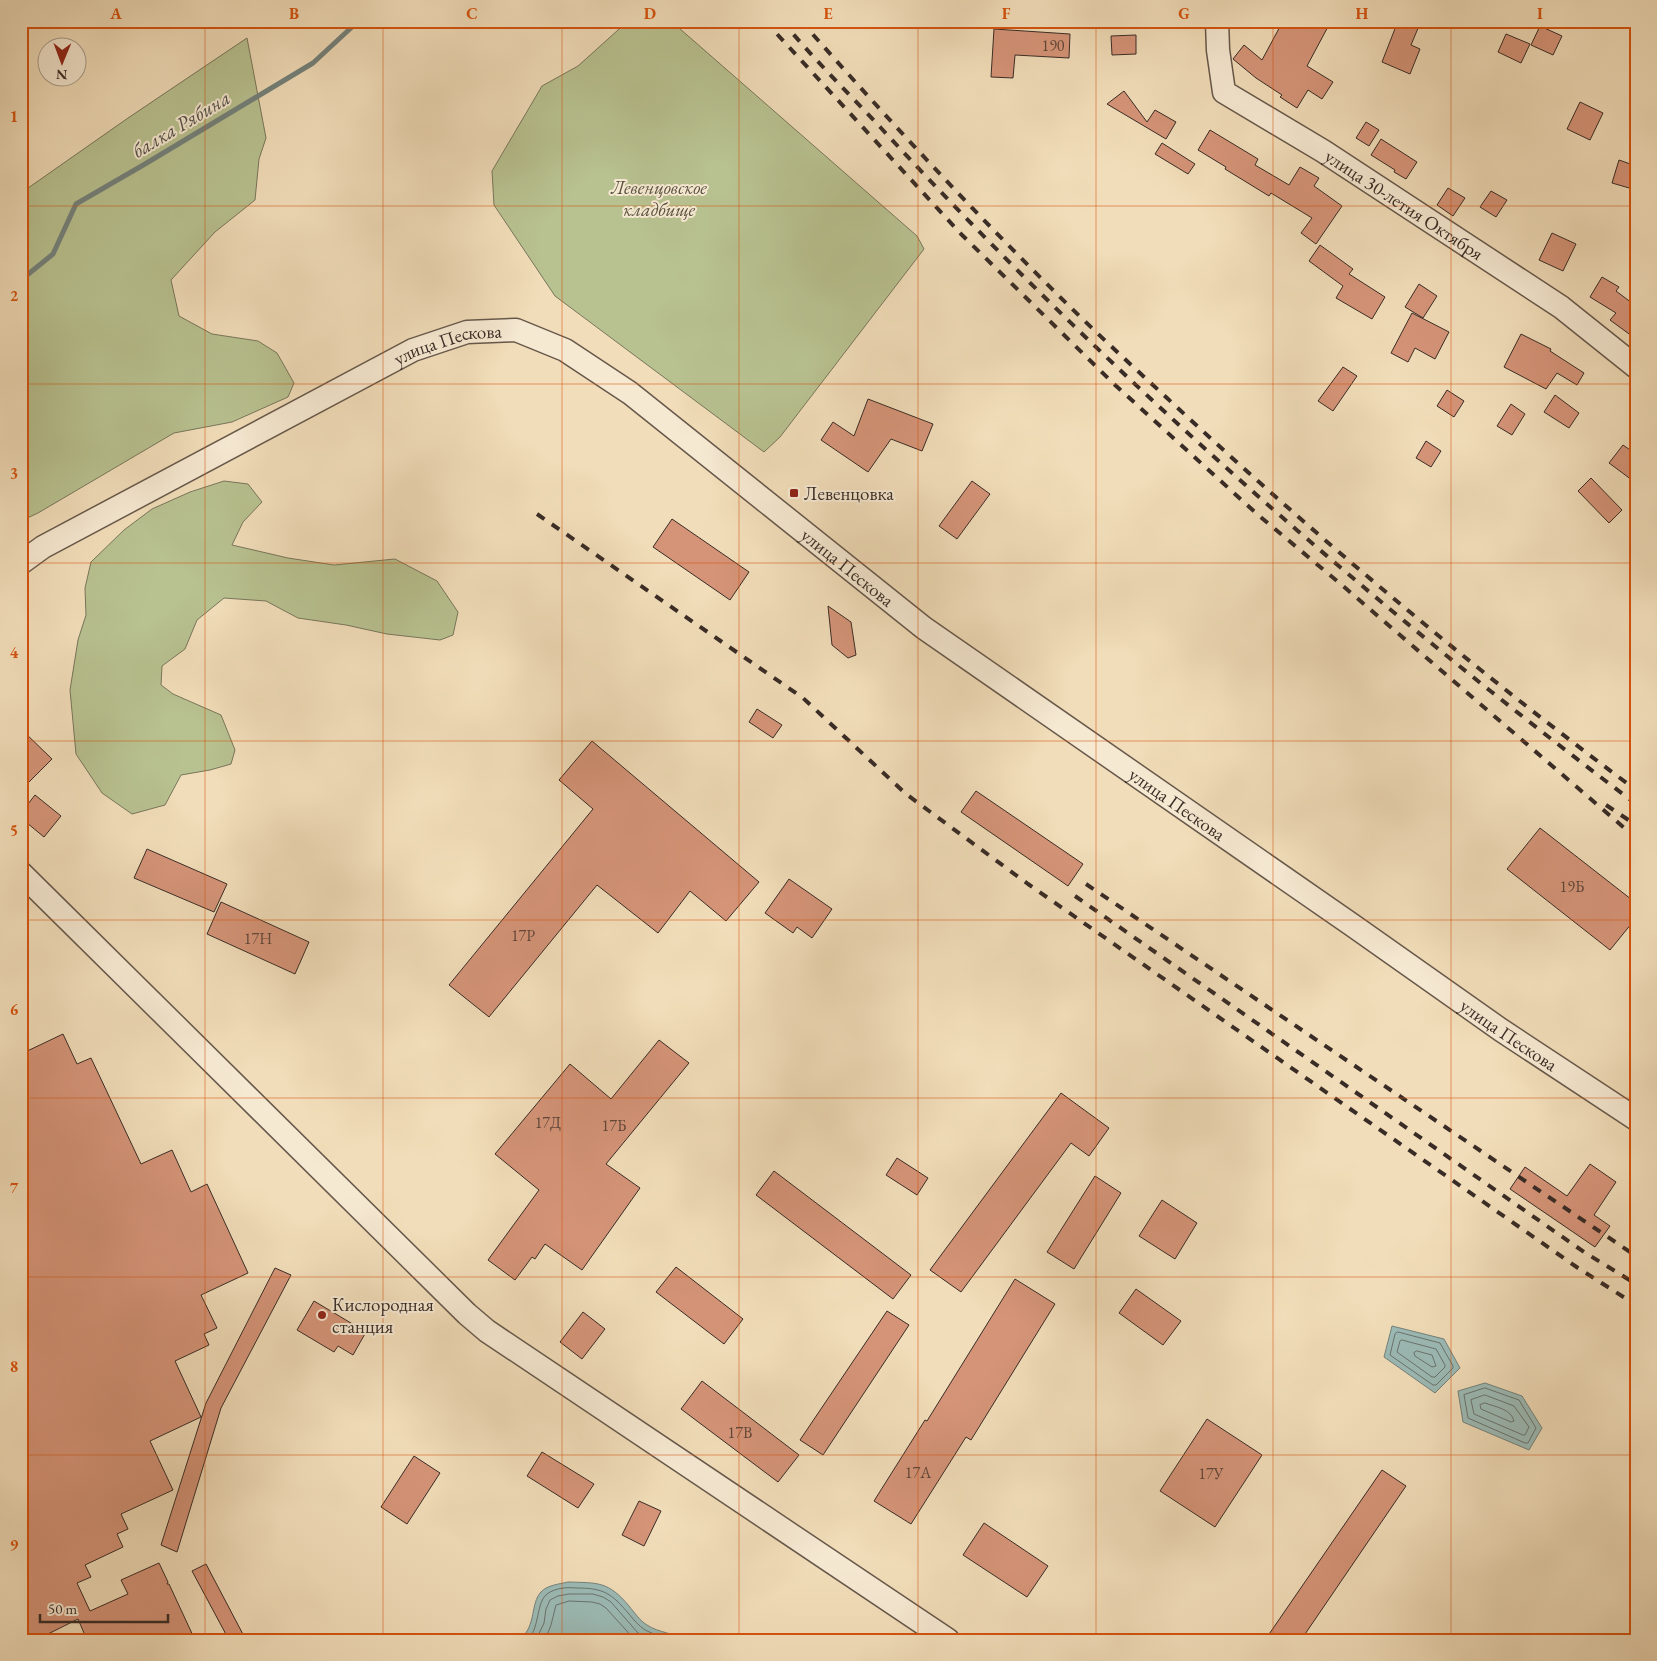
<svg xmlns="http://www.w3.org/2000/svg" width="1657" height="1661" font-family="'EB Garamond',serif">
<rect width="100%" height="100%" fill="#f1ddb9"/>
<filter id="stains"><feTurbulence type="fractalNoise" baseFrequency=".004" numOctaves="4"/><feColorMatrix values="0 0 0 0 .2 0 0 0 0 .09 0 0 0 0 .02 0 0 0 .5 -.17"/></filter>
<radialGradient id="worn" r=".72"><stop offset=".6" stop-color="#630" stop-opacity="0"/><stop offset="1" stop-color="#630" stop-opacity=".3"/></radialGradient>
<!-- green -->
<path fill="#b8c190" stroke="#78765b" d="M628 21H671L917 236 924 249 780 437 764 452 555 296 494 205 492 171 542 86 578 66Z
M247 38 266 138 259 159 255 200 215 232 171 280 179 316 212 334 258 341 277 353 294 383 288 397 232 422 174 433 38 513 21 521V193L128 118Z
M224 481 248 484 262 502 243 522 232 545 288 558 334 565 395 559 437 581 458 612 453 635 440 640 387 634 346 625 298 618 266 601 224 598 197 620 185 649 162 666 161 685 173 694 221 715 235 750 231 764 210 770 181 775 165 805 132 814 102 793 76 754 70 690 78 640 86 615 85 588 91 562 124 530 152 509 190 492Z"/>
<!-- water -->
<path fill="#9cbbb6" stroke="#74827c" d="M1392 1326 1444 1339 1460 1368 1435 1393 1384 1357Z
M1485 1383 1522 1396 1542 1428 1529 1450 1463 1422 1458 1391Z
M568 1582C598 1583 608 1581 629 1606 634 1612 640 1621 647 1625 659 1633 674 1633 687 1640H520C537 1624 530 1604 541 1592 547 1585 560 1584 568 1582Z"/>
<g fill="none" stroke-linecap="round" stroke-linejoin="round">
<!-- shore -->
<path stroke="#6a746e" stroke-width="1" d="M1398 1332 1440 1343 1453 1366V1368L1436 1385H1433L1390 1355 1395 1334Z
M1402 1340 1436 1349 1445 1365V1367L1435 1377H1432L1397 1352 1400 1341Z
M1417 1351 1432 1355 1436 1366 1432 1367 1415 1356 1414 1353Z
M1485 1388 1519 1400 1536 1428 1528 1443H1525L1468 1418 1464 1395Z
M1485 1395 1514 1406 1529 1427 1525 1435H1523L1474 1414 1471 1400Z
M1485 1403C1496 1407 1511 1409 1514 1421L1511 1422 1481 1409 1480 1405Z
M528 1640C540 1628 536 1602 547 1594 555 1588 567 1587 576 1588 604 1588 611 1593 629 1614 633 1619 639 1626 645 1630 654 1635 664 1636 674 1640
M536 1640 544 1623 546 1609 550 1600 558 1596 569 1594H593L603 1597 611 1602 638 1633 651 1640
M545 1640 551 1625 556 1605 569 1601 592 1602 600 1604 606 1608 635 1640"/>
<!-- stream -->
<path stroke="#74827c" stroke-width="5" d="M21 280 53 254 76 204 145 164 313 63 353 26 381 21"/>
</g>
<!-- building -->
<path fill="#d59478" stroke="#392c26" d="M1283 21H1331L1307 66 1333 82 1322 99 1308 90 1297 108 1280 97 1282 95 1256 78 1233 59 1244 45 1262 60Z
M1398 21H1421L1411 45 1420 49 1410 74 1382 62Z
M1540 26 1562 36 1553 55 1531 45Z
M994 29 1070 34 1069 58 1015 55 1013 78 991 77Z
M1506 34 1530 44 1521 63 1498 52Z
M1136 35V54L1112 55 1111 36Z
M1124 91 1147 122 1155 110 1176 122 1166 139 1107 104Z
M1580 102 1603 113 1590 140 1567 129Z
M1366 122 1379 130 1369 146 1356 138Z
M1210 130 1258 159 1255 165 1289 185 1300 167 1319 178 1314 186 1342 206 1316 244 1301 233 1312 218 1271 193 1269 196 1225 169 1226 167 1198 150Z
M1381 139 1417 162 1406 179 1394 172 1395 170 1371 155Z
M1162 143 1195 164 1188 174 1155 154Z
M1619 160 1636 166V190L1612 183Z
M1448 188 1465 198 1453 216 1437 205Z
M1491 191 1507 200 1496 217 1480 207Z
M1552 233 1576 244 1563 271 1539 260Z
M1320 245 1353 269 1349 274 1385 297 1372 319 1336 298 1343 286 1309 261Z
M1602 277 1619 287 1616 291 1636 306V339L1610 320 1616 313 1590 297Z
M1419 284 1437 296 1423 318 1405 307Z
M1412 313 1449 332 1435 359 1415 348 1408 362 1391 353Z
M1521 334 1551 349 1550 351 1584 373 1577 385 1557 373 1546 389 1504 367Z
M1343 367 1357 376 1333 411 1318 401Z
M1447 390 1464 401 1454 417 1437 406Z
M1555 395 1579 413 1569 428 1544 412Z
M868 399 933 424 922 451 891 439 868 472 821 440 833 422 854 436Z
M1511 404 1525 414 1512 435 1497 426Z
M1426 441 1441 451 1431 467 1416 458Z
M1623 445 1636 454V483L1609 463Z
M1591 478 1622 510 1609 523 1578 491Z
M972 481 990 494 957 539 939 526Z
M672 519 749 572 730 600 653 547Z
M828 606 851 622 856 655 848 658 832 645Z
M757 709 782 725 773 738 749 722Z
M21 729 52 759 21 790Z
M592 741 759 882 726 921 690 891 658 933 597 885 489 1017 449 985 593 809 559 780Z
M976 791 1083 864 1068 886 961 812Z
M35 795 61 816 44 837 21 818V813Z
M1540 828 1636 903V918L1610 950 1507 869Z
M147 849 227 884 214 912 134 878Z
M789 879 832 909 812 938 797 927 793 933 765 913Z
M221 902 309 942 295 974 207 934Z
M63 1034 77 1064 91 1058 141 1164 172 1150 191 1192 207 1184 248 1273 201 1295 217 1328 204 1334 209 1345 175 1361 201 1417 150 1441 173 1490 121 1514 128 1529 117 1534 123 1547 85 1565 91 1577 77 1583 90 1611 128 1594 121 1580 159 1563 168 1582 167 1584H169L195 1640H87L78 1619 36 1640H26L21 1630V1054Z
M659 1040 689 1063 606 1164 640 1188 582 1270 545 1244 535 1259 532 1257 515 1280 488 1260 539 1190 495 1154 570 1064 611 1099Z
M1061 1093 1109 1128 1089 1156 1071 1143 961 1292 930 1270Z
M897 1158 928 1178 917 1195 886 1175Z
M1590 1164 1616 1182 1594 1215 1610 1226 1595 1247 1510 1189 1525 1167 1567 1196Z
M774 1171 911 1275 893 1299 756 1195Z
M1095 1176 1121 1193 1074 1269 1047 1252Z
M1162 1200 1197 1223 1175 1259 1139 1236Z
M676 1267 743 1319 724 1344 656 1292Z
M275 1268 291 1275 221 1408 177 1552 161 1545 206 1403Z
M1015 1279 1055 1304 971 1440 966 1437 911 1524 874 1501 925 1420 927 1421Z
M1136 1289 1181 1321 1163 1345 1119 1313Z
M314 1301 366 1332 353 1355 338 1346 334 1352 297 1330Z
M887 1311 909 1325 823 1455 800 1440Z
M583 1312 605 1329 582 1359 560 1342Z
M702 1381 799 1455 778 1482 681 1409Z
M1207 1419 1262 1455 1215 1527 1160 1491Z
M542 1452 594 1484 578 1508 527 1476Z
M414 1456 440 1473 407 1524 381 1507Z
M1382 1470 1406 1486 1301 1640H1265Z
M639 1501 661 1511 644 1546 622 1535Z
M984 1523 1048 1566 1027 1597 963 1555Z
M206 1564 246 1640H229L192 1571Z"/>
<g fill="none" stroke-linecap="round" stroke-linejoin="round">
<!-- minor casing -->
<g stroke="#67584b" stroke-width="25">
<g id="minor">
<path id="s1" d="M1217 21 1218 50 1224 92 1323 151 1561 307 1636 367"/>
<path id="s2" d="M21 563 43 547 413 350 467 332 516 330 565 350 630 393 924 628 1355 927 1501 1030 1636 1119"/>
<path d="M21 873 467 1314 487 1331 948 1640"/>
</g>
</g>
<!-- minor -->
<use href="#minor" stroke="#f6e9d2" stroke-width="22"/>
<!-- rail -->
<path stroke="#392c26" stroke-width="4" stroke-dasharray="9 9" stroke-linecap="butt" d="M765 21 961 234 1114 384 1257 514 1343 586 1636 838
M782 21C813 58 848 93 881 128 1110 377 1366 600 1636 804
M801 21C883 114 967 205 1055 292 1091 328 1129 363 1167 398 1316 537 1472 668 1636 790
M537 514 803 698 906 794 1028 884 1578 1268 1636 1305
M1606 805 1636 825
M1086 884 1636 1256
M1075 896 1584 1252 1636 1284"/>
</g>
<!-- grid -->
<path fill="none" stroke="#d6540f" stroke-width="1" stroke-opacity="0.55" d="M205 21V1640M383 21V1640M562 21V1640M739 21V1640M918 21V1640M1096 21V1640M1273 21V1640M1451 21V1640M21 206H1636M21 384H1636M21 563H1636M21 741H1636M21 920H1636M21 1098H1636M21 1277H1636M21 1455H1636"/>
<!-- markers -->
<g fill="#8f2418" stroke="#f6e9d2" stroke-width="2">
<rect x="789" y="488" width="10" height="10" rx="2.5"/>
<circle cx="322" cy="1315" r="5"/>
</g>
<g text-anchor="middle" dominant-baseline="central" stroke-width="4" stroke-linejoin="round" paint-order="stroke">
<!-- number labels -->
<g font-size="16" fill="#60463a">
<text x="1053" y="45">190</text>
<text x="1572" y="886">19Б</text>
<text x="523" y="935">17Р</text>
<text x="258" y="938">17Н</text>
<text x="548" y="1122">17Д</text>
<text x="614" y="1125">17Б</text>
<text x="740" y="1432">17В</text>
<text x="918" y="1472">17А</text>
<text x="1211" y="1473">17У</text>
</g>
<!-- park labels -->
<g font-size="19" font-style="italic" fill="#595140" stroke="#f6e9d2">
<text x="659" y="187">Левенцовское<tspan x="659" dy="22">кладбище</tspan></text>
</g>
<!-- street labels -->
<g font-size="19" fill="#392c26" stroke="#f6e9d2">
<text stroke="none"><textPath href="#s1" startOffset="284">улица 30-летия Октября</textPath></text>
<text stroke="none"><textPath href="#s2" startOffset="482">улица Пескова</textPath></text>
<text stroke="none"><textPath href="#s2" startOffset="962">улица Пескова</textPath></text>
<text stroke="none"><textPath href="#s2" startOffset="1368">улица Пескова</textPath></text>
<text stroke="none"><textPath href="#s2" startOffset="1772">улица Пескова</textPath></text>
</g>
<!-- poi labels -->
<g font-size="19" fill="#392c26" stroke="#f6e9d2" text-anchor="start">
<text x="804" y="493">Левенцовка</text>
<text x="332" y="1304">Кислородная<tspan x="332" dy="22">станция</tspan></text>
</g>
<!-- water labels -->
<g font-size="20" font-style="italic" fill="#52504a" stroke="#f6e9d2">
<text transform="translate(181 124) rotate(-31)">балка Рябина</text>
</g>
</g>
<!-- margin -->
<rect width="1657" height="1661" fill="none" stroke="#f1ddb9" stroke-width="55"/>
<!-- north arrow -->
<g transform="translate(62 62) rotate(181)"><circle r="24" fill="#f6e9d2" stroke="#aa9d8d"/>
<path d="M0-4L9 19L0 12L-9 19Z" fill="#8f2418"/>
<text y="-8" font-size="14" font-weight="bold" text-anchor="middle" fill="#392c26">N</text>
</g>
<!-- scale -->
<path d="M40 1614v8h128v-8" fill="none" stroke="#392c26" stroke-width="2.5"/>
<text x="48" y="1614" font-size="15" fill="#392c26" stroke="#f6e9d2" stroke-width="4" paint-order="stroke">50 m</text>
<rect x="28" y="28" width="1602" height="1606" fill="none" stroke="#d6540f" stroke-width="2"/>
<g font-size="16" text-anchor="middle" font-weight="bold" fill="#d6540f">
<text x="116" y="19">A</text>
<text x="294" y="19">B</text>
<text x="472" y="19">C</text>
<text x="650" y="19">D</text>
<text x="828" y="19">E</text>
<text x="1006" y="19">F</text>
<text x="1184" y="19">G</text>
<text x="1362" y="19">H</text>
<text x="1540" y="19">I</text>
<text x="14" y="122">1</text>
<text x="14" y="301">2</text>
<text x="14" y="479">3</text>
<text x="14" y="658">4</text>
<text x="14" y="836">5</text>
<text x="14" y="1015">6</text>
<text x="14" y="1193">7</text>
<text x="14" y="1372">8</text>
<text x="14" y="1550">9</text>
</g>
<rect width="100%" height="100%" filter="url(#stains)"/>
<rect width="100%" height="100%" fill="url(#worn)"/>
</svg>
